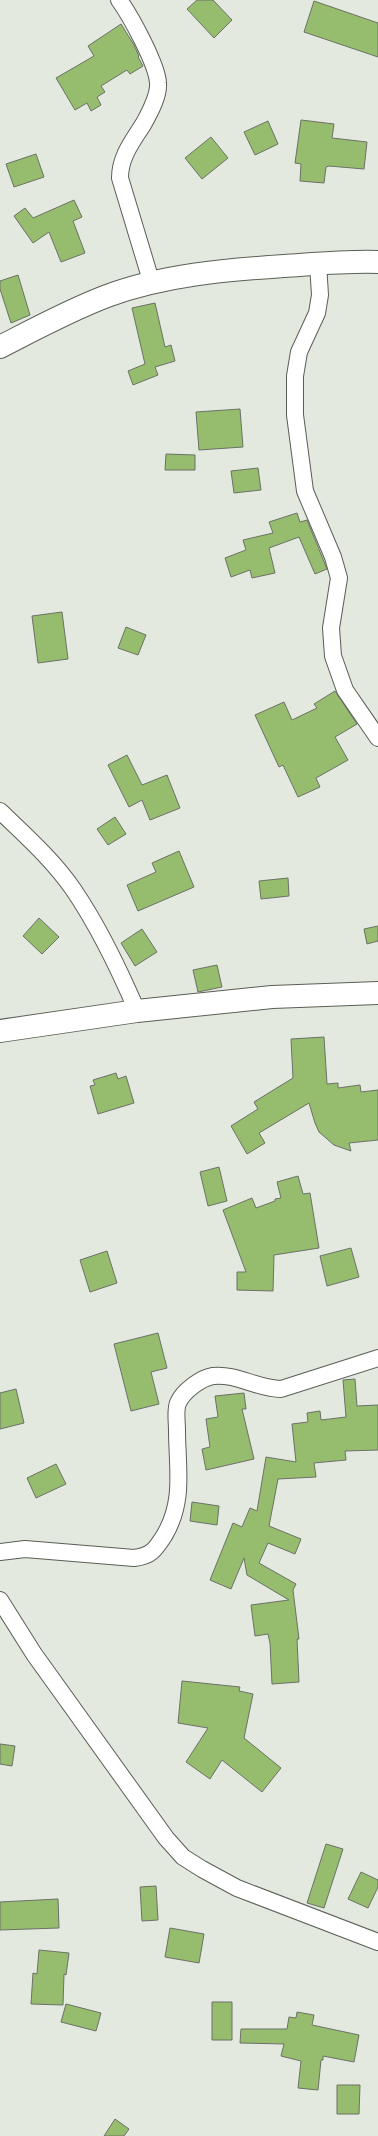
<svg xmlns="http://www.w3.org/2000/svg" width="378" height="2136" font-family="'Roboto Condensed',sans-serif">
<rect width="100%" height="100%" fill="#e3e9de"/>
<!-- building -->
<path fill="#96bd6d" stroke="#6c7168" d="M197 0H213L232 20 214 38 187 9Z
M314 1 378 23V57L304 32Z
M121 24 134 45 139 56 138 57 143 66 130 74 127 70 101 86 105 92 97 97 101 105 91 111 87 103 75 110 56 78 94 56 88 46Z
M301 120 334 124 332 138 367 142 364 169 329 166 326 167 324 183 300 181 301 164 295 163Z
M268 121 278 144 255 155 244 132Z
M211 137 228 158 202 179 185 158Z
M36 154 44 177 14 187 6 164Z
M74 200 82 217 73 221 85 253 61 262 49 232 33 243 14 216 25 208 33 218Z
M18 275 30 315 11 323 0 289V281Z
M155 303 165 347 171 345 175 361 155 367 158 375 133 385 128 371 145 364 132 308Z
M240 409 243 447 199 450 196 412Z
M166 454 195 455V470H165Z
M258 468 261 490 234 493 231 471Z
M297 513 300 522 307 520 327 569 315 574 299 537 269 548 275 573 252 578 250 570 231 577 225 558 246 550 243 540 273 533 269 522Z
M62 612 68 659 38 663 32 616Z
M126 627 146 635 138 655 118 648Z
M335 691 357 724 335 737 348 760 316 778 320 787 298 797 283 765 279 767 255 715 284 702 292 720 317 708 314 704Z
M127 755 142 785 167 775 180 808 150 820 142 800 129 807 108 765Z
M115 817 126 834 108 845 97 829Z
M179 851 194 887 138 911 127 885 156 872 152 863Z
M288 878 289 896 261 899 259 881Z
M39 918 59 937 42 954 23 936Z
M378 926V941L367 944 364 929Z
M142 929 157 952 135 966 121 943Z
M217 965 222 987 198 992 193 970Z
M324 1037 327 1084 338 1083V1088L360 1085 361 1092 378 1090V1140L349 1143 351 1151 334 1145 319 1132 315 1123 309 1103 259 1133 265 1143 247 1154 231 1126 258 1109 254 1102 293 1078 291 1039Z
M116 1073 118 1079 126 1076 134 1103 98 1114 90 1086 95 1085 93 1080Z
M219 1167 227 1201 208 1206 200 1172Z
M298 1176 303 1194 310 1193 319 1248 274 1255 273 1291 237 1290V1272H246L223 1210 252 1198 256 1208 275 1201V1199L281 1198 277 1182Z
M351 1248 359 1277 327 1286 320 1256Z
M107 1251 117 1283 90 1292 80 1260Z
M158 1333 167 1368 151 1372 159 1404 131 1411 114 1344Z
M355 1379 357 1406 378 1405V1450L345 1451 346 1460 314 1463 316 1477 278 1479 269 1526 301 1539 295 1554 268 1543 259 1563 296 1584 293 1590 299 1639H297L299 1682 272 1684 270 1643 268 1634 255 1636 251 1605 289 1600 247 1575 244 1558 231 1589 210 1580 233 1523 242 1527 250 1508 257 1511 266 1457 296 1462 292 1424 308 1422 307 1413 320 1411 321 1420 346 1417 343 1380Z
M16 1389 24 1423 0 1429V1393Z
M244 1393 246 1409H242L254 1459 206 1470 202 1449 210 1447 206 1419 218 1417 215 1396Z
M56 1464 66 1484 36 1498 27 1478Z
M192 1502 219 1506 217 1525 190 1521Z
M182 1681 240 1687 239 1691 253 1694 244 1738 281 1768 262 1792 222 1760 210 1779 186 1762 208 1728 178 1723Z
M0 1744 15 1746 12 1766 0 1764Z
M326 1844 343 1849 324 1908 307 1903Z
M361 1872 378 1880V1887L368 1908 348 1899Z
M156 1886 158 1920 142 1921 140 1887Z
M58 1899 59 1928 0 1930V1902Z
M170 1928 204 1934 199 1963 165 1957Z
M39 1950 69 1953 66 1975 64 1974 63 2005 31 2004 33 1973 37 1974Z
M212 2002H232V2040H212Z
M66 2004 101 2013 96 2031 61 2022Z
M297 2012 314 2015 312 2025 359 2035 354 2062 323 2056V2060H321L318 2090 298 2088 301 2061 281 2056 284 2044 240 2043 241 2029H287L289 2017 296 2018Z
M337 2085H360L359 2114H337Z
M115 2119 129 2129 124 2136H104Z"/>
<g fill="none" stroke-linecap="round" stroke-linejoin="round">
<!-- street casing -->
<g stroke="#5a5f56" stroke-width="18">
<path id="street" d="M119 0C130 15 157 64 158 83 159 96 150 112 144 123 133 141 120 156 120 178L152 284
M318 264 320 295 317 313 299 352 295 376V415L305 491 333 557 339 578 331 628 333 656 345 690 378 738
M0 811C25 835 53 860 73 889 99 927 119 969 137 1011
M0 1552 25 1549 134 1558C151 1556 155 1550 164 1536 185 1501 177 1468 177 1430 177 1422 175 1410 178 1403 183 1391 201 1378 213 1376 235 1373 258 1389 281 1389L378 1358
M0 1600 34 1654 166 1838 183 1857 202 1869 237 1888 378 1942"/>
</g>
<!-- secondary casing -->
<g stroke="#5a5f56" stroke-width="24">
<path id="secondary" d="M0 347C35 329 70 310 107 296 163 275 225 270 284 266 315 264 346 261 378 262
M0 1031 137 1011 272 997 378 993"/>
</g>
<!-- street -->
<use href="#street" stroke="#fff" stroke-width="16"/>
<!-- secondary -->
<use href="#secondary" stroke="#fff" stroke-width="22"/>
</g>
</svg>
